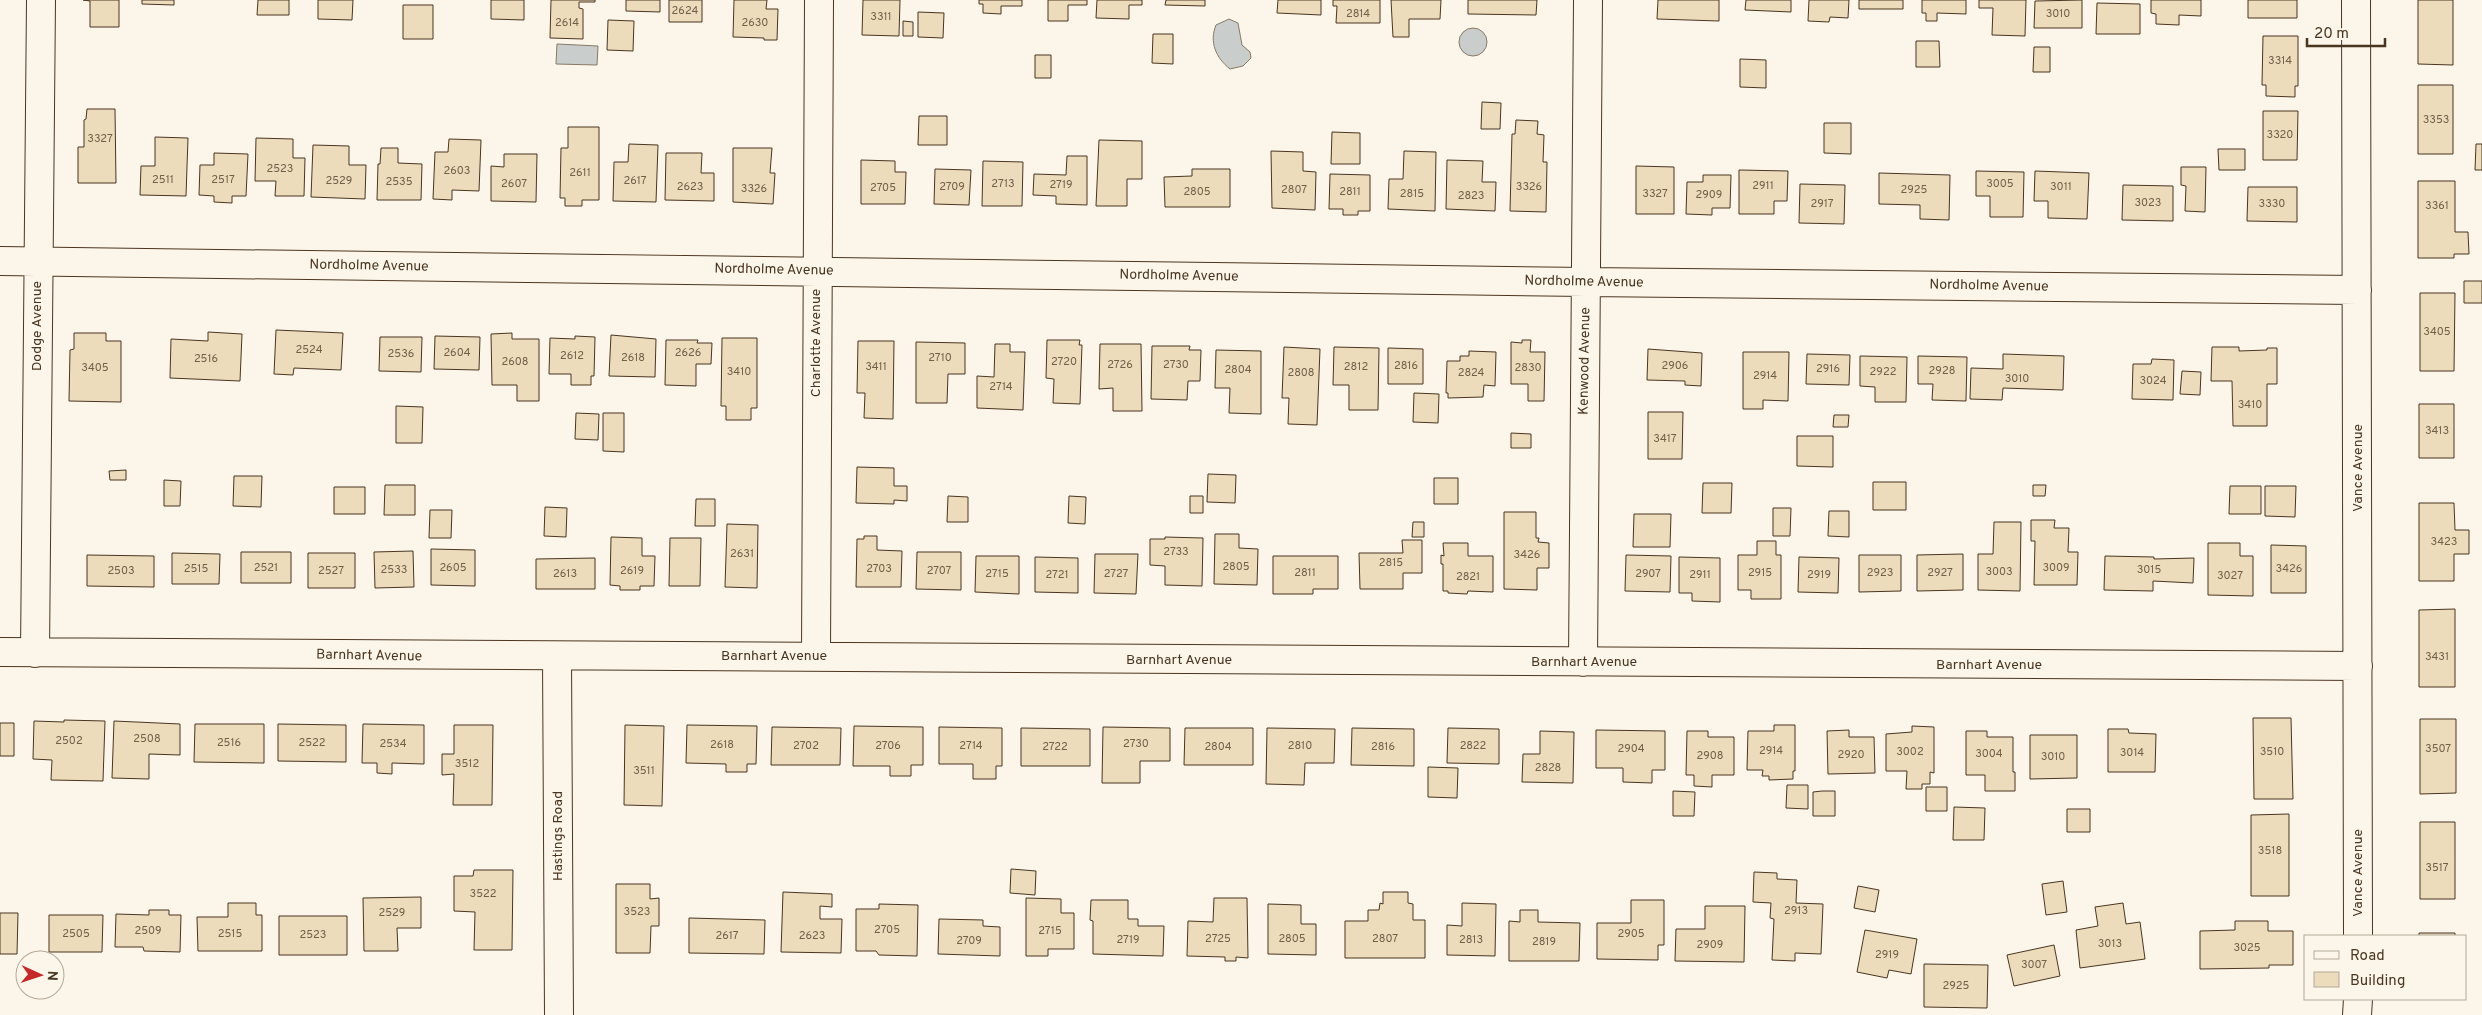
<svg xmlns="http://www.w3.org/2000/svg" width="2482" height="1015" font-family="Overpass,sans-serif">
<rect width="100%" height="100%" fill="#fbf6e9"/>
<!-- water -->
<path fill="#c9cecd" stroke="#887966" d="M1229 19 1238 23 1242 45 1250 52 1251 58 1243 66 1230 69C1216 58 1209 42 1216 25Z
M1459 42a14 14 0 1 1 28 0a14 14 0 1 1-28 0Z
M557 44 598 46 597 65 556 64Z"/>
<!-- building -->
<path fill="#ecdcbc" stroke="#4a3520" d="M83 0H119V27H90V1Z
M142 0H174V5L142 4Z
M258 0H289V15H257Z
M318 0H353L352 20 318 19Z
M491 0H524V20L491 19Z
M551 0H595V2H579V8L583 9V39L550 38Z
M626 0H660V12L626 11Z
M669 0H702V22H669Z
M734 0H767L766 9H778L777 40H764V38L733 37Z
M863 0H900L899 36 862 35Z
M979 0H1022V6H1001V14L983 13V4H979Z
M1048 0H1087V5H1068V21H1048Z
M1097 0H1142V5H1129V19L1096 18Z
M1166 0H1205V6L1165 5Z
M1278 0H1321V15L1277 13Z
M1333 0H1380V23H1336L1337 6H1333Z
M1391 0H1441L1440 19H1409V37H1393Z
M1468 0H1537L1536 15 1468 14Z
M1658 0H1719V21L1657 19Z
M1746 0H1791V12L1745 10Z
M1809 0H1849L1848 18 1830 17 1829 22 1808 21Z
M1859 0H1903V9H1859Z
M1922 0H1966V14L1937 13V21H1926V13H1922Z
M1979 0H2026L2025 36 1992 35 1993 8H1979Z
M2082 0V28H2034L2035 1Z
M2151 0H2201V16L2179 15V25L2156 24V14L2151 13Z
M2248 0H2297V18H2248Z
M2418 0H2453V65L2418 64Z
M2097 3 2140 4V34H2096Z
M403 5H433V39H403Z
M918 12 944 13 943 38 918 37Z
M608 20 634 21 633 51 607 50Z
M903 21 913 22V36H903Z
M1153 34H1173V64L1152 63Z
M2263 36H2298V86H2295V97L2266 96V85H2262Z
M1916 41H1939L1940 67H1916Z
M2034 47H2050V72H2033Z
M1035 55H1051V78H1035Z
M1740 59 1766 60V88L1740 87Z
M2418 85H2453V154H2418Z
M1482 102 1501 103 1500 129H1481Z
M87 109H115L116 183H78V147H84V120L86 119Z
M2263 111H2298L2297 160H2263Z
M919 116H947V145H918Z
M1516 120 1538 121 1537 134 1544 135 1543 162H1547L1546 212 1510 211 1512 134H1515Z
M1824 123H1851V154L1824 153Z
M568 127H599V200H582V206H565V198H560L561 148H568Z
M1332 132 1360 133V164H1331Z
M155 137 188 138 186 196 140 195 141 166H155Z
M256 138 293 139V158H305L304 196H275L276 181H255Z
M449 139 481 140 479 191 452 190V200L433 199 435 152H448Z
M1099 140 1142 141V179H1127V206H1096Z
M629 144 658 145 656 202 613 201 614 162H628Z
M2476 144H2482V170H2475Z
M313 145 349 146V165H366L365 199 311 197Z
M381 148H398V163L422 164 421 200H377L378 164H380Z
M733 148H772L770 173H775L773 204 733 202Z
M2218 149H2245V170H2219Z
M1271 151 1303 152V171L1316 172 1315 210 1272 208Z
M1404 151 1436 152 1435 211 1388 209 1389 179H1403Z
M214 153 248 154 246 196H232V203L214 202V196L199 195 200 165H214Z
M666 153H702L701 173H714V201L665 200Z
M504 154H537L536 202 491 201V166L504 167Z
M1067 156H1087V205L1056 204V196L1033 195 1034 174 1066 175Z
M861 160 895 161V172H906L905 204H861Z
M1447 160 1483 161 1482 182H1496L1495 211 1446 209Z
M983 161 1023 162 1022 206H982Z
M1636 166 1674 167V214H1636Z
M2181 167H2206L2205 212 2185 211 2186 186 2181 185Z
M935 169 971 170 969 205 934 204Z
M1192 169H1230V207H1165L1164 177 1192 176Z
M1739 170 1788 171 1787 201H1774V214H1739Z
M1976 171 2024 172 2023 217H1990V196H1976Z
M2035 171 2089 173 2087 219 2048 218V201H2034Z
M1879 173 1950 175 1949 220 1920 219V205L1879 204Z
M1330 174 1370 175V211H1358V215H1343V209H1329Z
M1703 175H1731L1730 208H1712V215L1686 214 1687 182H1703Z
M2418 181H2455V232H2468L2469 254H2454V258H2418Z
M1800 184 1845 185 1844 224 1799 223Z
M2123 185 2173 186V221L2122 220Z
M2248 187H2297V222L2247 221Z
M2464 281H2482V303H2464Z
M2420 293H2455L2454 371H2420Z
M276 330 343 333 341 370 294 368 293 375 274 374Z
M208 332 242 334 240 381 170 378 171 339 208 341Z
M74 333H106V341H121V402L69 401 70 350 74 349Z
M512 333V339H539V401H517V385H492L491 334Z
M611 335 656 339 655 377 609 376Z
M435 336 480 337 479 370 434 369Z
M575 336 595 337 594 376H591V385H571V374H549L550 338 575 339Z
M380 337H422L421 372 379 371Z
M722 338H757V408H751V420H726V406H721Z
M666 340H698L697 343H712L711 364H696V386L665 385Z
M1047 340H1080L1079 345H1082L1080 404 1053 403 1054 379 1046 378Z
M1522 340H1531L1530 352H1545L1544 401H1528V384H1511V342L1522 343Z
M858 341H894L893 419 864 418 865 393H857Z
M916 342 965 343V374H948L947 403H916Z
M995 344H1010V352H1025L1023 410 977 408V376L994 377Z
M1100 344H1141L1142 411H1113V388L1099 389Z
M1152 346H1190L1189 350H1201L1200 381H1188L1187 400 1151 399Z
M1284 347 1320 349 1317 425 1288 424 1289 398H1282Z
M1334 347 1379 348 1378 410H1349V385H1333Z
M2212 347H2239V351L2267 350V348H2277V384H2267V426H2233L2232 381H2211Z
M1388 348 1423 349V384H1388Z
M1648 349 1702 353 1701 386 1685 385V381L1647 380Z
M1216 350 1261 351V414L1229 413 1230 388H1215Z
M1469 351 1496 352 1495 386 1484 385 1483 397 1448 398V393H1446L1447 361H1460V356H1469Z
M1743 352H1789L1788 401 1763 400V409H1743Z
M1807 354 1850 355 1849 385 1806 384Z
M2003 354 2064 356 2063 390 2003 388 2002 400 1970 399 1971 368 2003 369Z
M1860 356 1907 357 1906 402H1875V387L1860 386Z
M1918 356 1967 357 1966 401 1932 400 1933 384H1918Z
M2152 359 2174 360 2173 400 2132 399 2133 364H2151Z
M2182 371 2201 372 2200 395 2180 394Z
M1414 393 1439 394 1438 423 1413 422Z
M2419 404H2454V458H2419Z
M396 406 423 407 422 443H396Z
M1648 412H1683L1682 459H1648Z
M576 413 599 414 598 440 575 439Z
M603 413H624V452L603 451Z
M1834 415H1849L1848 427H1833Z
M1511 433 1531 434V448H1511Z
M1797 436H1833V467L1797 466Z
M857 467 894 468V486H907V501L894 500V504L856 503Z
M126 470V480H110L109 471Z
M1208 474 1236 475 1235 503 1207 502Z
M234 476H262L261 507 233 506Z
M1434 478H1458V504H1434Z
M164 480 181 481 180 506H164Z
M1873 482H1906V510H1873Z
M1703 483H1732L1731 513H1702Z
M385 485H415V515H384Z
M2033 485H2046L2045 496H2033Z
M2230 486H2261V514H2229Z
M2265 486H2296L2295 517 2265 516Z
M334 487H365V514H334Z
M948 496 968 497V522H947Z
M1069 496 1086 497 1085 524 1068 523Z
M1190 496H1203V513H1190Z
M696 499H715V526H695Z
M2419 503H2454L2455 530H2469V554H2454V581H2419Z
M545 507 567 508 566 537 544 536Z
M1773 508H1791L1790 536H1773Z
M430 510H452L451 538H429Z
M1829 511H1849V537L1828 536Z
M1504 512H1536V538H1539L1538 542 1549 543V568H1537V590L1504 589Z
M1634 514H1671L1670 547H1633Z
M2031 520H2055L2054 528H2069L2068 552H2078L2077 585H2034L2035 541H2031Z
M1413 522H1424V537H1412Z
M1994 522H2021L2020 591 1978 590V554H1993Z
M727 524 758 525 757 588 725 587Z
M1215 534H1239V548L1258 549 1257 585 1214 584Z
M864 536H877V550L902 551 901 587H856L857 539H864Z
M611 537 642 538V556H655L654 586H640V590H620V586L610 585Z
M1165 537 1203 538 1202 586 1165 585V566L1150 565V539H1165Z
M670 538H701L700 586H669Z
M1402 540H1422V573H1403V589H1360L1359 553H1403Z
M1757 541H1776V555H1781V599H1751V590H1738V555H1757Z
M1443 543H1468V556H1493V592L1468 591 1467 594 1448 593V591H1443V564H1441V555L1444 556Z
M2208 543H2240V556H2253V596L2208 595Z
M2271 545 2306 546V593H2271Z
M431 549 475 550V586L431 585Z
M413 551 414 587 375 588 374 552Z
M241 552H291V583H241Z
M917 552H961V590L916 589Z
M172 553 220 554 219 584H172Z
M308 553H355V588H308Z
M1095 554H1138L1136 594 1094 593Z
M1963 554V590L1917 591V555Z
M87 555 154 556V587L87 586Z
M1626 555 1671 556 1670 592 1625 591Z
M1859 555H1901V591L1859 592Z
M976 556H1019V594L975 592Z
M1273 556H1338V589H1313V594H1273Z
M2105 556 2154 557V559L2194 558 2193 583 2153 581V591L2104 590Z
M1035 557 1078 558V593L1035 592Z
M1679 557 1720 558V602L1692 601V593H1679Z
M1799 557 1839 558 1838 593 1798 592Z
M595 558V589H536V559Z
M2455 609V687H2419V610Z
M2253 718H2291L2293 799H2254Z
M2420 719H2456V793L2420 794Z
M64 720 105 721 103 781 51 780 52 760 33 759 34 721 64 722Z
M114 721 180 724V755L149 754V779L112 778Z
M0 723H14V756H0Z
M195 724H264V763L194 762Z
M278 724 346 725V762L278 761Z
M363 724 424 725V764L392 763V774L377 773V763H362Z
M454 725H493L492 805H453L454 774 442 775V754H454Z
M625 725 664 726 662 806 624 805Z
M687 725 757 726 756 764H747V772H726V764L686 763Z
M1774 725H1795V771H1793V779L1769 780V776H1762L1763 770H1747L1748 731H1774Z
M854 726 923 727V765H911V776H890V766H853Z
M1912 726 1934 727V773L1930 772V784H1922V789H1906L1907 771H1886V734L1912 732Z
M772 727 841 728 840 765H771Z
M939 727 1002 728V766H996V779H973V764H939Z
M1103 727 1170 728V761H1140V783H1102Z
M1021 728 1090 729V766H1021Z
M1185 728H1253V765H1184Z
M1267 728 1335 729 1334 763H1305L1304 785 1266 784Z
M1352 728 1414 729V766L1351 765Z
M1448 728 1499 729V764L1447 763Z
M2108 729H2128L2129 733 2156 734 2155 772H2108Z
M1596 730 1665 731V770H1652V783L1623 782V768H1596Z
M1849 730V737H1874L1875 773 1828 774 1827 731Z
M1540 731 1574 732 1573 783 1522 782 1523 754H1540Z
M1687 731H1708V737H1734V775H1712V787L1694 786V775H1686Z
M1966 731H1987V737H2013V772H2015V791H1985V775H1966Z
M2030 735H2077V778L2030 779Z
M1428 767 1458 768 1457 798 1428 797Z
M1787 785H1808V809L1786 808Z
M1926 787H1947V811H1926Z
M1673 791 1695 792 1694 816H1673Z
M1822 791H1835V816H1813V792Z
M1954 807 1985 808 1984 840H1953Z
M2067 809H2090V832H2067Z
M2289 814V896H2251V815Z
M2420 822H2455V899H2420Z
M1011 869 1036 871 1035 895 1010 893Z
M474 870H513L512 950H474L475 912 454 911V876H473Z
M1754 872 1777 873V879L1797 880 1796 903 1823 904 1821 954 1795 953V961L1772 960 1774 919 1770 918 1771 903 1753 902Z
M2063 881 2067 912 2046 915 2042 884Z
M616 884H650V899L659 898V926H651L650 953H616Z
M1858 886 1879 890 1875 912 1854 908Z
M783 892 832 894V907L820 906V919H842L841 953 781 952Z
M1383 892H1408V903L1413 904V920H1425V958H1345V921H1368V910H1379L1380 903 1383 904Z
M421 897V928H397L398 951H364L363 898Z
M1026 898 1061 899V913H1074V949H1048V956H1026Z
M1214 898H1247L1248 958 1236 957V961H1225V957L1187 956 1188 921 1213 922Z
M1091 900H1128V919H1138V926H1164L1163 956 1093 954V921L1090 920Z
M1631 900H1664V945H1658V960L1597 959V923H1631Z
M228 903H256V915H262V951H198L197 917H228Z
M1462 903 1496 904 1495 956 1447 955V925L1462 926Z
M2123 903 2126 924 2140 922 2145 959 2080 968 2076 930 2098 926 2095 907Z
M879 904 918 905 917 956 879 955 876 951H856V909H879Z
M1268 904 1301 905V924H1316V955L1268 954Z
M1705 906H1745L1744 962 1675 961 1676 929H1705Z
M149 910H169V915H181L180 952 144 951 143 947H115L116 914 149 915Z
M1520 910H1538V922L1580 923 1579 961H1509V921L1520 922Z
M0 913H18L17 954H0Z
M49 915H103L102 952H49Z
M279 916H347V955H279Z
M689 918 765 920 764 954 689 953Z
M939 919 983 920V926L1000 927V956L938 954Z
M2235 921H2268V931H2293V965H2269V968L2200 969V931L2235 930Z
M1865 930 1917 939 1911 974 1889 970 1887 978 1857 972Z
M2419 933H2455V936H2419Z
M2054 945 2060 976 2014 986 2007 955Z
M1924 964 1988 965 1987 1008 1924 1007Z"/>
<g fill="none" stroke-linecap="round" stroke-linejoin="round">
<!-- minor casing -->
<g stroke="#4a3520" stroke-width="30">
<path id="minor" d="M2356 0 2358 936
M0 261 1586 282 2357 290
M0 652 2358 666
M35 653 41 0
M816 656 819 0
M557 657 559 1015
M1583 662 1588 0
M2357 1015 2358 999"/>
</g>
<!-- minor -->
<use href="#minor" stroke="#fbf6e9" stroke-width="28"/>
</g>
<g text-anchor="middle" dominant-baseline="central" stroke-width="4" stroke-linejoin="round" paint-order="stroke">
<!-- number labels -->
<g font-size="11" fill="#725f47">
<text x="685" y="11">2624</text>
<text x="1358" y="14">2814</text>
<text x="2058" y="14">3010</text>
<text x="881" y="17">3311</text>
<text x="567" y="23">2614</text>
<text x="755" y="23">2630</text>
<text x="2280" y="61">3314</text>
<text x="2436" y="120">3353</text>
<text x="2280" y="135">3320</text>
<text x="100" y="139">3327</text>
<text x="280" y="169">2523</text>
<text x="457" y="171">2603</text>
<text x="580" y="173">2611</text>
<text x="163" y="180">2511</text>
<text x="223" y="180">2517</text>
<text x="339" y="181">2529</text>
<text x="635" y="181">2617</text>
<text x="399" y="182">2535</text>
<text x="514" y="184">2607</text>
<text x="1003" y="184">2713</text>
<text x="2000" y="184">3005</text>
<text x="1061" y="185">2719</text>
<text x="1763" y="186">2911</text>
<text x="690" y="187">2623</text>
<text x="952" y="187">2709</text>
<text x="1529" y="187">3326</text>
<text x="2061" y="187">3011</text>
<text x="883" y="188">2705</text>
<text x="754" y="189">3326</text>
<text x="1294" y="190">2807</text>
<text x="1914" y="190">2925</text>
<text x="1197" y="192">2805</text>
<text x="1350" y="192">2811</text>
<text x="1412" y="194">2815</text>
<text x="1655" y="194">3327</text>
<text x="1709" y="195">2909</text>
<text x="1471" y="196">2823</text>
<text x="2148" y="203">3023</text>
<text x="1822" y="204">2917</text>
<text x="2272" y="204">3330</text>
<text x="2437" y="206">3361</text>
<text x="2437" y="332">3405</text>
<text x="309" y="350">2524</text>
<text x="457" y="353">2604</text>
<text x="688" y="353">2626</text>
<text x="401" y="354">2536</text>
<text x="572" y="356">2612</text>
<text x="633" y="358">2618</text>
<text x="940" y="358">2710</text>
<text x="206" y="359">2516</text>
<text x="515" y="362">2608</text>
<text x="1064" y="362">2720</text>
<text x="1120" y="365">2726</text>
<text x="1176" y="365">2730</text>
<text x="1406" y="366">2816</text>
<text x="1675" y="366">2906</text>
<text x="876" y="367">3411</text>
<text x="1356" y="367">2812</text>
<text x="95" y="368">3405</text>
<text x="1528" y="368">2830</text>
<text x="1828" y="369">2916</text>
<text x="1238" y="370">2804</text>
<text x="1942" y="371">2928</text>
<text x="739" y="372">3410</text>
<text x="1883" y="372">2922</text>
<text x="1301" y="373">2808</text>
<text x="1471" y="373">2824</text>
<text x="1765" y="376">2914</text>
<text x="2017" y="379">3010</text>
<text x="2153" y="381">3024</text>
<text x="1001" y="387">2714</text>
<text x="2250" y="405">3410</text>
<text x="2437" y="431">3413</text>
<text x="1665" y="439">3417</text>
<text x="2444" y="542">3423</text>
<text x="1176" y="552">2733</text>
<text x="742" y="554">2631</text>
<text x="1527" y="555">3426</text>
<text x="1391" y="563">2815</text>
<text x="1236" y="567">2805</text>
<text x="266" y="568">2521</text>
<text x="453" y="568">2605</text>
<text x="2056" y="568">3009</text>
<text x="196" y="569">2515</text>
<text x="879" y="569">2703</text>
<text x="2289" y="569">3426</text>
<text x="394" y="570">2533</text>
<text x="2149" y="570">3015</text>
<text x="121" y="571">2503</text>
<text x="331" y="571">2527</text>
<text x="632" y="571">2619</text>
<text x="939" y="571">2707</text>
<text x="1999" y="572">3003</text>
<text x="1305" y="573">2811</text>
<text x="1760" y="573">2915</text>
<text x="1880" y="573">2923</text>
<text x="1940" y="573">2927</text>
<text x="565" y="574">2613</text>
<text x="997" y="574">2715</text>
<text x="1116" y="574">2727</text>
<text x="1648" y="574">2907</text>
<text x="1057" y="575">2721</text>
<text x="1700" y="575">2911</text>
<text x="1819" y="575">2919</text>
<text x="2230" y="576">3027</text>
<text x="1468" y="577">2821</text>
<text x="2437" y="657">3431</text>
<text x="147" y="739">2508</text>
<text x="69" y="741">2502</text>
<text x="229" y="743">2516</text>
<text x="312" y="743">2522</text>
<text x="393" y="744">2534</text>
<text x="1136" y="744">2730</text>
<text x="722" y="745">2618</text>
<text x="806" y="746">2702</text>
<text x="888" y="746">2706</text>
<text x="971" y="746">2714</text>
<text x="1300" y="746">2810</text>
<text x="1473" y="746">2822</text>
<text x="1055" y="747">2722</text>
<text x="1218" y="747">2804</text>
<text x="1383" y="747">2816</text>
<text x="1631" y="749">2904</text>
<text x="2438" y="749">3507</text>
<text x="1771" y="751">2914</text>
<text x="1910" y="752">3002</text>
<text x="2272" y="752">3510</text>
<text x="2132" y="753">3014</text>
<text x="1989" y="754">3004</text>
<text x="1851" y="755">2920</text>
<text x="1710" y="756">2908</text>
<text x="2053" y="757">3010</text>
<text x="467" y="764">3512</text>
<text x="1548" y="768">2828</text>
<text x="644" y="771">3511</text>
<text x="2270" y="851">3518</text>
<text x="2437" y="868">3517</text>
<text x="483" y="894">3522</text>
<text x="1796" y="911">2913</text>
<text x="637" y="912">3523</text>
<text x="392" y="913">2529</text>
<text x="887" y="930">2705</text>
<text x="148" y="931">2509</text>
<text x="1050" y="931">2715</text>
<text x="76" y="934">2505</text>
<text x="230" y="934">2515</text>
<text x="1631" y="934">2905</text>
<text x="313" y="935">2523</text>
<text x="727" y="936">2617</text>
<text x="812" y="936">2623</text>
<text x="1218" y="939">2725</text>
<text x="1292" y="939">2805</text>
<text x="1385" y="939">2807</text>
<text x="1128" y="940">2719</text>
<text x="1471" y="940">2813</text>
<text x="969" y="941">2709</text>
<text x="1544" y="942">2819</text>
<text x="2110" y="944">3013</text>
<text x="1710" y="945">2909</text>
<text x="2247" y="948">3025</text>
<text x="1887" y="955">2919</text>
<text x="2034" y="965">3007</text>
<text x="1956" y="986">2925</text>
</g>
<!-- street labels -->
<g font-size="14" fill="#4a3520" stroke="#fbf6e9">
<text transform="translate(369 266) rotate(1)">Nordholme Avenue</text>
<text transform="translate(774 270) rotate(1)">Nordholme Avenue</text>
<text transform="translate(1179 276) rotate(1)">Nordholme Avenue</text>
<text transform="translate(1584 282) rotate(1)">Nordholme Avenue</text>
<text transform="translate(1989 286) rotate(1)">Nordholme Avenue</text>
<text transform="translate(37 326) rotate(-90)">Dodge Avenue</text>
<text transform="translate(816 343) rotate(-90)">Charlotte Avenue</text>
<text transform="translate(1585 361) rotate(-89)">Kenwood Avenue</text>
<text transform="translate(2358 468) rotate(-90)">Vance Avenue</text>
<text transform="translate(369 656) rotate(1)">Barnhart Avenue</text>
<text x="774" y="656">Barnhart Avenue</text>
<text x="1179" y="660">Barnhart Avenue</text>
<text x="1584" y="662">Barnhart Avenue</text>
<text x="1989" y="665">Barnhart Avenue</text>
<text transform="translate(558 836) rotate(-90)">Hastings Road</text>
<text transform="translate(2358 873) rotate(-90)">Vance Avenue</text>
</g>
</g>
<!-- legend -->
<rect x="2304" y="935" width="162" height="65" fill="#fbf6e9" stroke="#b4a999"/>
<rect x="2314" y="951" width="25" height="8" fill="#fbf6e9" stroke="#b4a999"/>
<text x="2350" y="960" font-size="15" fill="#4a3520">Road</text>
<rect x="2314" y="972" width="25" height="15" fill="#ecdcbc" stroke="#b4a999"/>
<text x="2350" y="985" font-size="15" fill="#4a3520">Building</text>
<!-- north arrow -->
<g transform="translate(40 975) rotate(93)"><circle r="24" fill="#fbf6e9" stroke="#b4a999"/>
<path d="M0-4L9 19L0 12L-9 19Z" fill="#c62828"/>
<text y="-8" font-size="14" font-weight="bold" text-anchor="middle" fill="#4a3520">N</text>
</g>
<!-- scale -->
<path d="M2307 38v8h78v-8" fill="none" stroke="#4a3520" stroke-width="2.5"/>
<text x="2314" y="38" font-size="15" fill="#4a3520" stroke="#fbf6e9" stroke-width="4" paint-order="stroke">20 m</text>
</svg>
